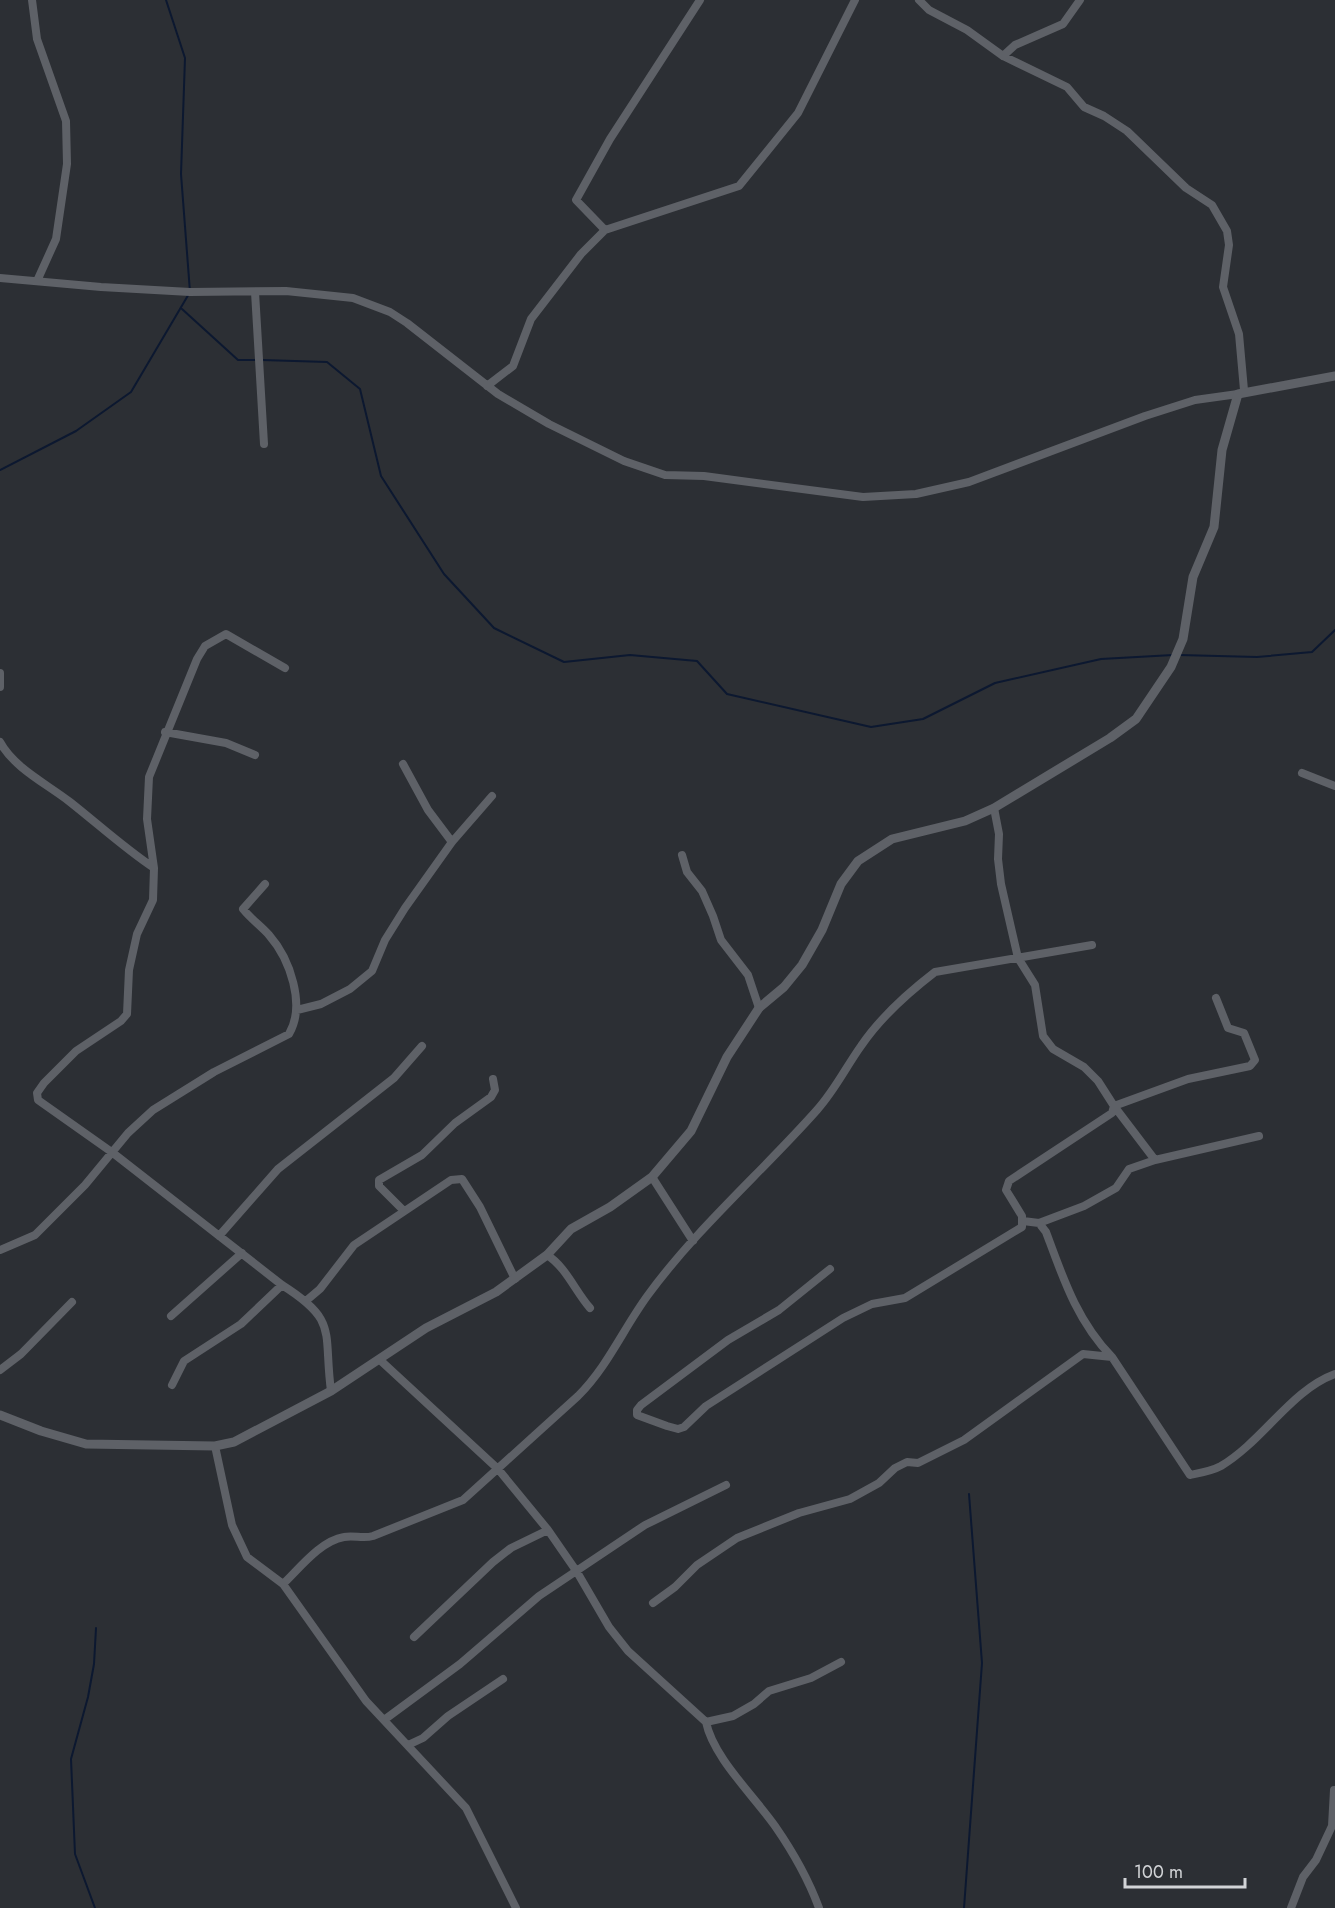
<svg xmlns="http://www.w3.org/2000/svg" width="1335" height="1908" font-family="Jost,sans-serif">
<rect width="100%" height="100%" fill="#2c2f34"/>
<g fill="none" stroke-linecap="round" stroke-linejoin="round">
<!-- stream -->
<path stroke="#0c1830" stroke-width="2" d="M182 309 238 360H256
M262 360 327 362 360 389 381 476 444 574 494 628 564 662 630 655 697 661 727 694 871 727 923 719 995 683 1101 659 1173 655
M0 470 76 431 131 392 190 292 181 174 185 58 166 0
M1179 655 1257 657 1312 652 1335 630
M95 1908 75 1854 71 1759 88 1697 94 1664 96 1628
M964 1908 982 1663 969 1494"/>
<!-- minor -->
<path stroke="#5e6167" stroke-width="8" d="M32 0 37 39 66 121 67 164 56 239 37 281
M919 0 929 10 967 30 1003 56 1067 87 1084 107 1104 116 1127 131 1186 188 1212 205 1227 231 1229 245 1223 287 1239 334 1244 390
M1003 56 1015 45 1063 24 1080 0
M605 230 576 200 610 139 700 0
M0 278 101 287 190 292 286 291 353 298 390 312 407 323 498 394 549 424 624 461 665 475 704 476 863 497 916 494 969 482 1145 416 1195 400 1238 394
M255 292 264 444
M487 386 513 366 531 319 581 254 605 230 739 186 798 113 855 0
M0 673V687
M165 732 226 743 255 755
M0 742C14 768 47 784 70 802 98 824 124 848 154 868L147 819 149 777 197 659 205 646 226 634 285 668
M403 764 428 810 452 842
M1302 773 1335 786
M682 855 687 872 702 891 713 916 721 940 748 975 759 1008
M154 868 153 900 137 934 129 970 127 1014 121 1021 76 1051 44 1083 37 1093 38 1100 113 1153 282 1285C339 1321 323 1331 331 1391
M1216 998 1228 1028 1244 1033 1255 1060 1250 1066 1188 1079 1114 1106 1155 1160 1259 1136
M297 1010 321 1004 350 989 372 971 385 940 405 908 452 842 492 796
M652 1177 693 1241
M404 1211 379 1186V1180L422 1155 455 1123 491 1097 495 1090 493 1079
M1039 1223 1084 1206 1116 1188 1129 1169 1155 1160
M219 1236 278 1169 394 1078 422 1046
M0 1250 35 1235 85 1185 128 1133 153 1110 214 1072 289 1034C306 1005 290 959 269 935 261 926 251 919 243 909L265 884
M547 1255C566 1267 575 1291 590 1308
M830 1269 779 1310 728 1340 641 1405 637 1410V1415L667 1426 678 1429 684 1427 706 1406 843 1318 872 1304 905 1298 1022 1227V1216L1006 1190 1009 1181 1112 1113 1114 1106 1098 1081 1084 1067 1053 1049 1043 1036 1035 985 1018 958 1001 884 998 859 999 834 994 808
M307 1300 320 1289 354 1245 451 1180 462 1179 480 1207 515 1279
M171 1316 242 1253
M1112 1357 1190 1475C1200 1473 1212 1471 1221 1466 1263 1441 1291 1390 1335 1374
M380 1360 498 1469 548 1530 577 1572 609 1627 628 1651 706 1722C713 1757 754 1796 775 1826 793 1852 808 1878 819 1908
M0 1370 21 1354 72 1302
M172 1385 184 1361 241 1324 282 1285
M215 1446 232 1525 247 1557 283 1584 366 1701 466 1808 516 1908
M283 1584C299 1569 320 1541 344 1537 354 1535 363 1539 373 1536L463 1500 578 1396C608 1366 623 1329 648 1295 697 1228 762 1172 817 1110 835 1090 846 1067 861 1046 880 1018 909 992 935 972L1092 945
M653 1603 675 1587 697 1565 737 1538 799 1513 850 1499 879 1483 895 1468 907 1462 918 1463 964 1440 1083 1354 1112 1357C1077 1321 1063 1278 1046 1232L1039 1223 1023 1221
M414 1637 493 1562 511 1548 548 1530
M384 1720 460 1664 539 1596 645 1525 726 1485
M706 1722 733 1716 754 1704 769 1691 811 1678 841 1662
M408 1745 423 1738 448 1716 503 1679
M1291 1908 1303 1877 1316 1860 1332 1826 1334 1790"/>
<!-- tertiary -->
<path stroke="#5e6167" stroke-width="9" d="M0 1415 41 1431 86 1444 215 1446 234 1442 331 1391 426 1328 496 1292 547 1255 571 1229 610 1207 652 1177 691 1131 727 1057 759 1008 784 987 802 965 822 930 841 884 858 861 892 839 965 821 994 808 1110 738 1136 719 1171 667 1183 639 1193 577 1214 527 1222 450 1238 394 1335 376"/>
</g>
<!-- scale -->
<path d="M1125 1878v9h120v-9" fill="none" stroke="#d2d4d7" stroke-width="3"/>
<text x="1134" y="1878" font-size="18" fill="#d2d4d7" stroke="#2c2f34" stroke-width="4.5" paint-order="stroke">100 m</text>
</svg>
